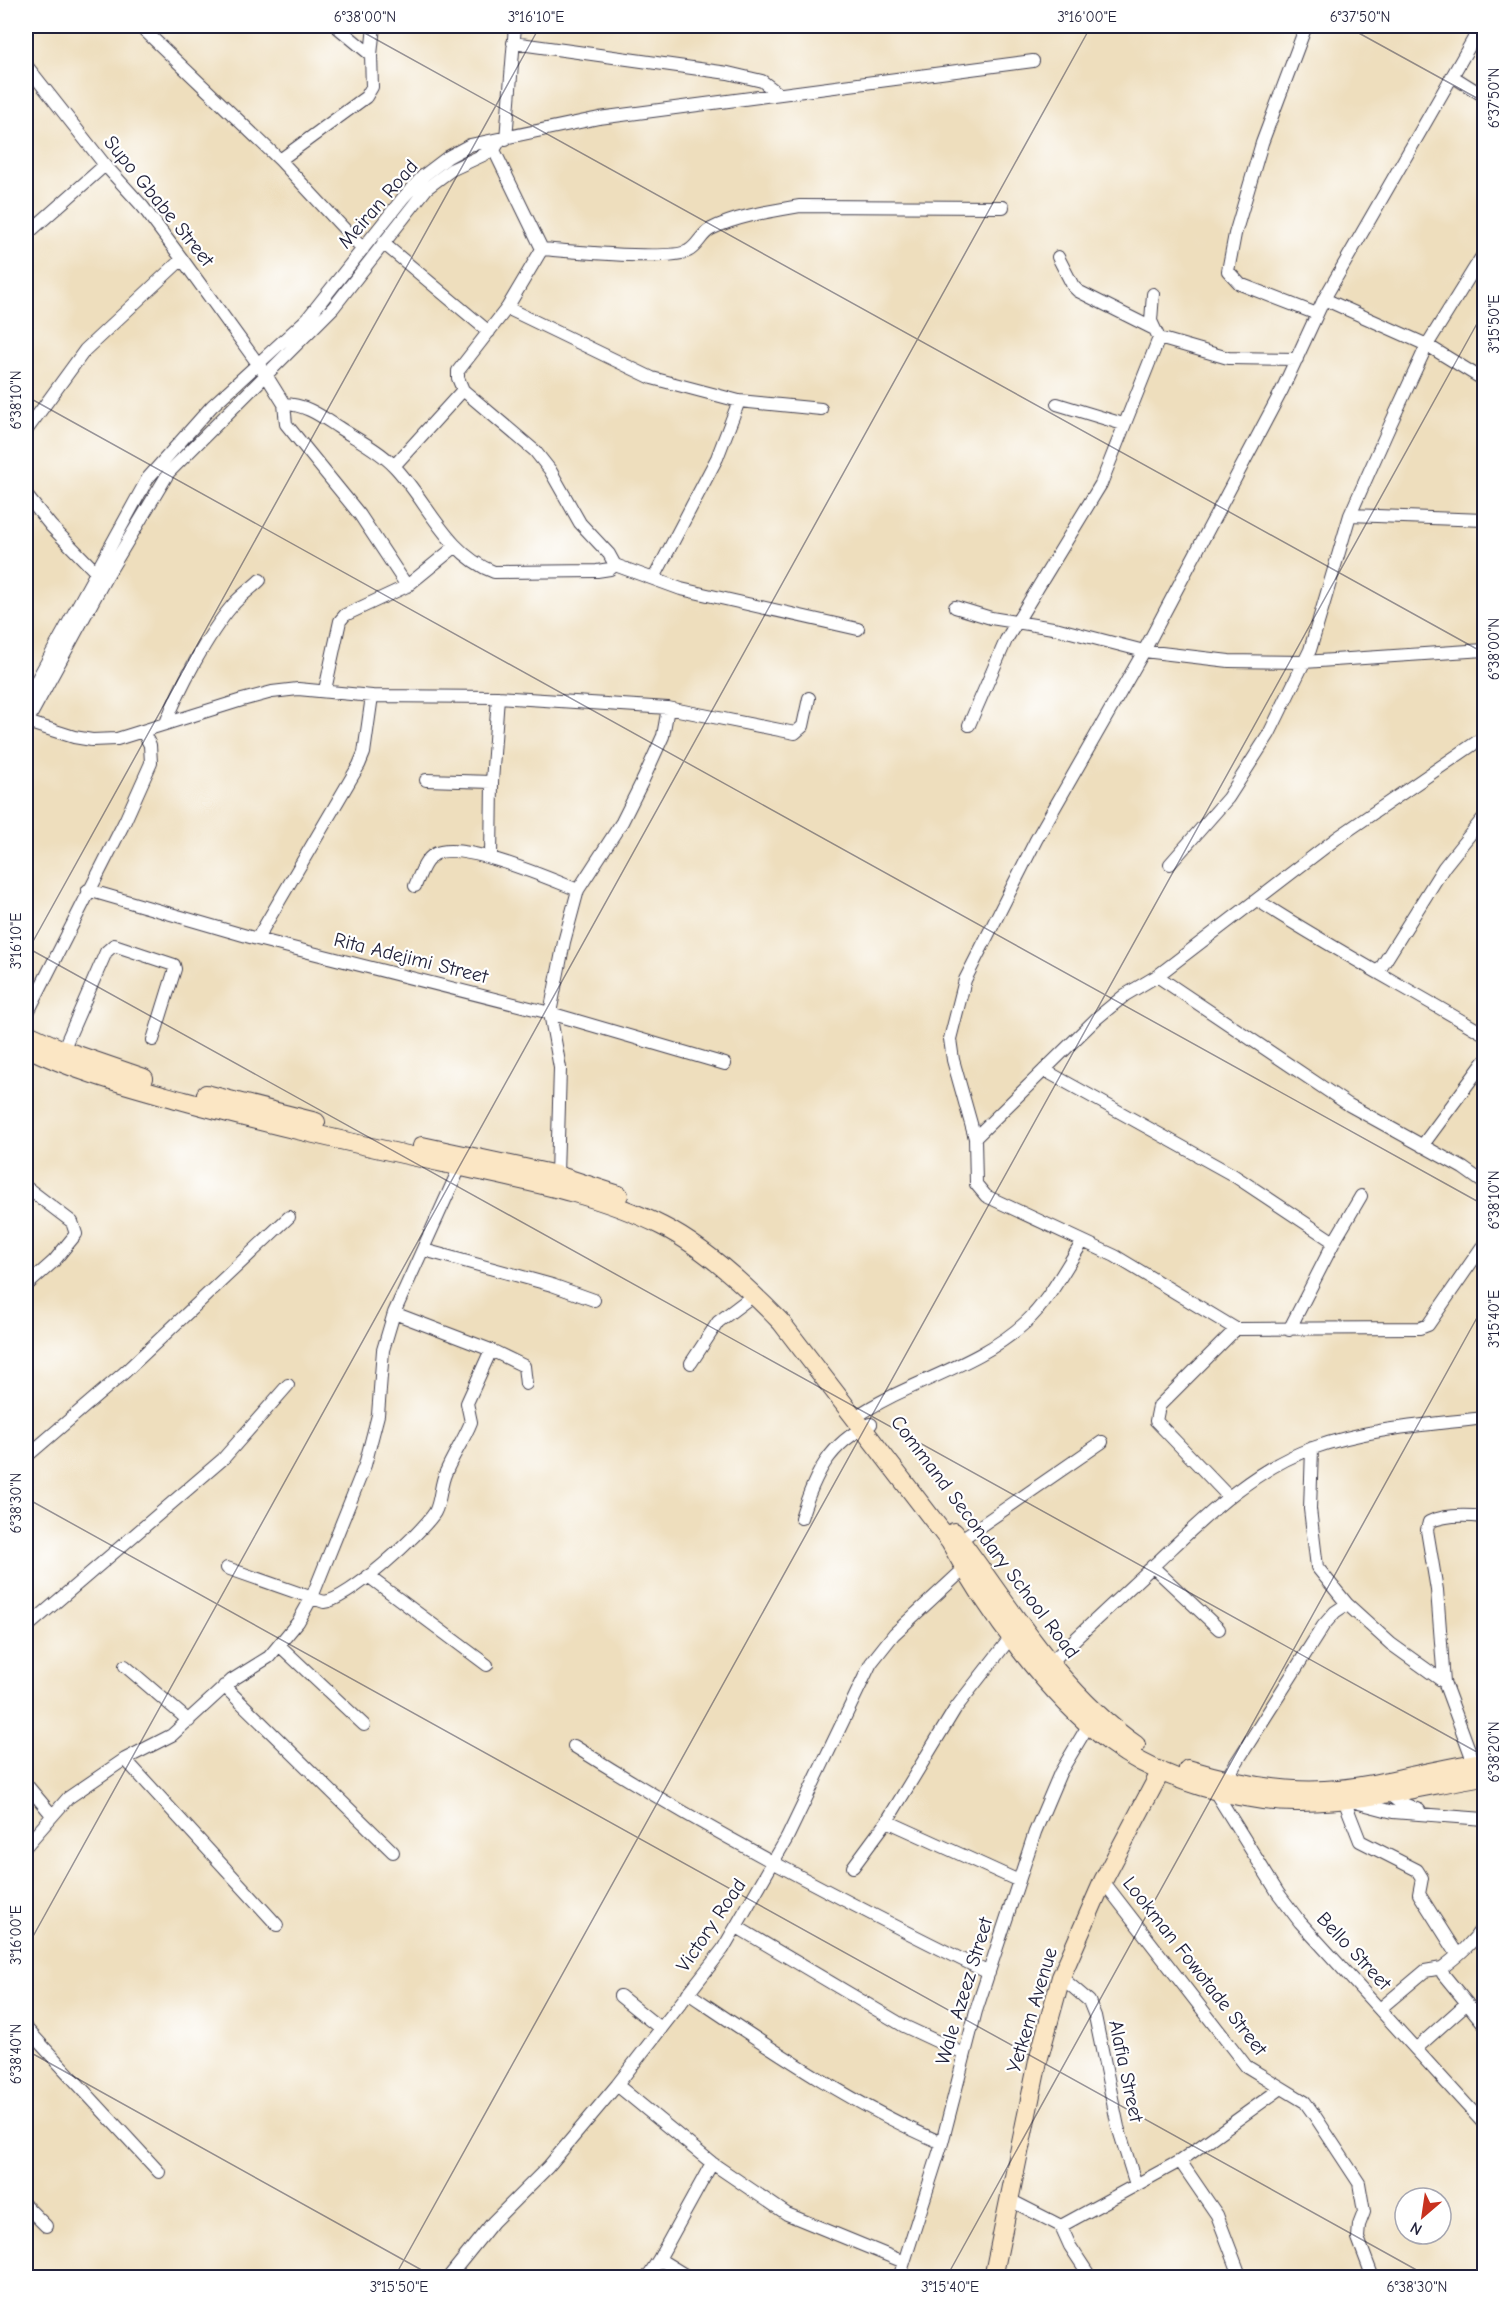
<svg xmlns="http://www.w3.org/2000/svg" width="1510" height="2303" font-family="'Comic Neue',sans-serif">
<rect width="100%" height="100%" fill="#fff"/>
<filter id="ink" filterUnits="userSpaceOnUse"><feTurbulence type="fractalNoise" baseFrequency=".0167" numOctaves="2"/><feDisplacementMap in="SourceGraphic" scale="12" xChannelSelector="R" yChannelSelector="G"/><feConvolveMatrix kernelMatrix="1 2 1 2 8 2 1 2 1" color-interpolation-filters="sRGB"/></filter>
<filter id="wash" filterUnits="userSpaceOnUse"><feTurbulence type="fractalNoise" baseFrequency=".008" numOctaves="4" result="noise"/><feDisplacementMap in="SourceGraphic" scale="24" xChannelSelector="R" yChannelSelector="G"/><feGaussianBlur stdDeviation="1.35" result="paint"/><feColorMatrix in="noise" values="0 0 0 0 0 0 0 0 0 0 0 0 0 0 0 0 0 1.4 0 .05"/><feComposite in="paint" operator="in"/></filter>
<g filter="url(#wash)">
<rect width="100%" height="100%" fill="#eedebd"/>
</g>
<g filter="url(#ink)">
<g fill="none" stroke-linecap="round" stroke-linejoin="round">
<!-- street casing -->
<g stroke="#413e4e" stroke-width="14">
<path id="street" d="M140 26 280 160 363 249
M336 26 371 55
M1306 26 1262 143 1235 234 1228 271 1240 284 1317 314
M513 43 728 73 762 81 779 94
M26 65 105 165 143 207 182 259 266 375 284 404 286 424 360 515 407 586 345 615 340 621 325 690
M1452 76 1484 96
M506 139 515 26
M494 150 542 249
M280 160 366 97 372 87 371 55 374 26
M26 235 105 165
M383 243 489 332
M542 249C568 251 670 261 688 251 698 246 701 234 711 229 737 216 771 211 800 206L1003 207
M1058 257 1073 286 1078 291 1152 328
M1324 299 1427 345 1484 380
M507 308 652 378 739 401 821 409
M1159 338 1228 358 1297 359
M463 390 535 451 550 470 580 523 609 554 615 565 681 589 858 629
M284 404C305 404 321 416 338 427 356 439 379 450 394 466 427 500 446 554 494 572L597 571 610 569 615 565
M1057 404 1123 424
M26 431 85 350 182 259
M394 466 463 390 458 378V371L507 308 542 249
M26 495 51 526 95 571
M1350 515 1484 520
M654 578 717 458 739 401
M407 586 456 546
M955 607 991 618 1059 629 1144 651 1229 661 1304 662 1484 650
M26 700 148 478 212 406 307 319 403 198 423 176 448 157 470 145 599 118 1033 61
M27 722 74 737 92 740 117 739 242 700 272 692 298 689 372 696 498 697 668 708 795 733 803 726 809 698
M166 723C179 688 208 634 232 606 240 596 251 589 260 580
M26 724 105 579 169 472 333 308 427 188 451 170 494 150 500 140
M969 725 1006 640 1101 484 1159 338 1151 321 1153 294
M1484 737 1337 838 1157 976 1125 995 1097 1018 975 1138 976 1184 986 1196 1115 1256 1236 1329 1420 1328 1428 1325 1484 1244
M426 780 492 782
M491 857 492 782 498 697
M1170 864 1228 798 1269 734 1310 650 1350 515 1391 423 1427 345 1484 253
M415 886C420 875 424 860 435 854 461 840 550 879 578 890
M88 890 257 939 550 1013 725 1064
M1257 900C1331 948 1409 989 1484 1034
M257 939 359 765 364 753 372 696
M1379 971 1444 867 1484 817
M1157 976 1349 1105 1463 1168 1484 1183
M26 1016 125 821 151 763 150 745 143 732
M63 1050 106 952 114 945 174 965 175 969 153 1040
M1044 1070 1233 1175 1334 1242
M975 1138 953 1060 950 1039 965 980 1036 840 1144 651 1282 390 1324 299 1481 26
M1422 1146 1484 1062
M557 1175 560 1068 550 1013 564 942 578 890 622 822 643 780 663 736 668 708
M26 1187 72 1222 76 1234 54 1261 26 1286
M424 1250 552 1285 594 1300
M394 1313 491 1350 524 1366 526 1384
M1289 1330 1334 1242 1361 1196
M691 1363 718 1322 755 1294
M854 1418C908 1381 978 1367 1026 1322 1049 1301 1065 1268 1082 1243
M1312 1448 1310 1509 1317 1567 1347 1604 1391 1644 1444 1682
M26 1457 125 1372 289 1217
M1229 1497 1156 1421 1159 1406 1236 1329
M801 1518C814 1476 829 1443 871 1424
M960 1540 1102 1442
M1152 1566 1219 1629
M227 1568 324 1602C348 1600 422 1533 435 1512 441 1501 440 1484 446 1472 453 1455 464 1440 471 1422L467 1403 491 1350
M368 1576 487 1665
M26 1628 223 1459 288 1385
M1011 1637 955 1709 887 1821 1019 1881
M280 1646 364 1725
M1049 1664C1083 1631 1118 1599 1152 1567 1200 1522 1250 1470 1313 1448 1368 1428 1427 1425 1484 1418
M125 1666 189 1721
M224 1686 393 1852
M574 1746C708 1831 847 1903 989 1973
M125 1759 277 1925
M1474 1763 1444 1682 1437 1590 1427 1530 1429 1522C1445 1514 1467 1515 1484 1517
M1226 1779 1323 1626 1335 1612 1347 1604
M26 1784 52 1815
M1214 1790 1278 1893 1300 1922 1484 2124
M1385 1791 1399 1802 1419 1810
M1344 1800 1360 1841 1417 1870 1422 1878 1419 1894 1457 1954
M1355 1802 1393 1812 1484 1819
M26 1846 68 1798 125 1759 172 1735 232 1680 269 1657 298 1622 312 1597 365 1465 378 1415 383 1350 394 1313 460 1167
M853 1867 887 1821
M1103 1881 1246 2066 1305 2102 1315 2116 1359 2183 1364 2212 1359 2225 1358 2238 1373 2278
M1484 1925C1472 1944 1460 1954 1442 1968L1443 1974 1484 2024
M737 1927 904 2026 964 2054
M1061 1977 1089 2001 1095 2016 1118 2127 1136 2185
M688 1993C770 2048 851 2104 942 2143
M620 1996 661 2029
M1381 2008 1425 1971 1442 1968
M26 2028 159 2172
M1418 2047 1467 2003
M617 2085 712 2163 787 2214 904 2262
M1180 2161 1217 2215 1241 2278
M1008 2199 1061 2226 1180 2161 1280 2089
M26 2206 46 2226
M1061 2226 1070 2246 1091 2278
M659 2259 712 2163
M448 2278 493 2222 548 2167 617 2085 723 1949 787 1838 871 1663 894 1634 964 1569
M647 2278 659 2259 690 2278
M899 2278 942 2143 976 2011 1035 1832 1060 1773 1089 1724"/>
</g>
<!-- secondary casing -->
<g stroke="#413e4e" stroke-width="20">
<path id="secondary" d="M26 1033 63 1050 144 1078
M26 1047C79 1073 127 1085 184 1101 274 1126 366 1146 457 1166 526 1181 599 1194 662 1226 704 1247 748 1288 781 1322L950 1542C987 1611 1049 1696 1111 1743 1159 1779 1240 1803 1300 1802 1362 1802 1423 1786 1484 1776
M206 1094 316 1122
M422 1146 557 1175 619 1195
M954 1532C1010 1606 1058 1691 1136 1745
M1188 1769C1231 1782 1280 1793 1325 1790 1378 1787 1431 1769 1484 1762
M993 2278 1038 2061 1061 1977 1103 1881 1161 1771"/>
</g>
<!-- street -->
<use href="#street" stroke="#fff" stroke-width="12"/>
<!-- secondary -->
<use href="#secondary" stroke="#fbe6c4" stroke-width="18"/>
</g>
</g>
<!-- ticks -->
<path fill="none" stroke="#22223b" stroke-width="1.5" stroke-opacity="0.45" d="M352 26 1484 653M1346 26 1484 102M26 396 1484 1205M26 947 1484 1756M26 954 540 26M26 1498 1431 2278M26 1949 1091 26M26 2050 436 2278M394 2278 1484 311M946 2278 1484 1305"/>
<g text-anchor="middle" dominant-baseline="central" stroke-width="4.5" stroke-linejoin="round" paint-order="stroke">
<!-- street labels -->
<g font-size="20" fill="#22223b" stroke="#fff">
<text transform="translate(159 201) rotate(51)">Supo Gbabe Street</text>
<text transform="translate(378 204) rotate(-49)">Meiran Road</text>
<text transform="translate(411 958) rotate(14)">Rita Adejimi Street</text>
<text transform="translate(985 1537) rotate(53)">Command Secondary School Road</text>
<text transform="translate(711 1925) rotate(-56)">Victory Road</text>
<text transform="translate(1354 1951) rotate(47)">Bello Street</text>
<text transform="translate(1195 1966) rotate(52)">Lookman Fowotade Street</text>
<text transform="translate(964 1991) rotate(-73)">Wale Azeez Street</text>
<text transform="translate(1032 2010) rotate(-73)">Yetkem Avenue</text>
<text transform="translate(1126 2071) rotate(78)">Alafia Street</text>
</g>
</g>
<!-- margin -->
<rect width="1510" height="2303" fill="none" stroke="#fff" stroke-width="66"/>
<!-- north arrow -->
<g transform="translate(1423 2216) rotate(209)"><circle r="28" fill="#ffffff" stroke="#a7a7b1" stroke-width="1.5"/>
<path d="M0-4.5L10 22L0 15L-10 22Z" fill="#c8321e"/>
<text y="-9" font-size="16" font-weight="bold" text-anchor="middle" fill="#22223b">N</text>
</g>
<rect x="33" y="33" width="1444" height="2237" fill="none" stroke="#22223b" stroke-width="2"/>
<g font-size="15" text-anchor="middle" fill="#22223b">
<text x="365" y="22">6°38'00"N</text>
<text x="536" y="22">3°16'10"E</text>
<text x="1087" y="22">3°16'00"E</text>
<text x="1360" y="22">6°37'50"N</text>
<text transform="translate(1494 98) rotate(-90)" y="5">6°37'50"N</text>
<text transform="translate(1494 324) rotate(-90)" y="5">3°15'50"E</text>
<text transform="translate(16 400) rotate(-90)" y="5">6°38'10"N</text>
<text transform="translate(1494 649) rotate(-90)" y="5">6°38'00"N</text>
<text transform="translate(16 941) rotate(-90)" y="5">3°16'10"E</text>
<text transform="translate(1494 1200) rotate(-90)" y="5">6°38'10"N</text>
<text transform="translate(1494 1319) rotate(-90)" y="5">3°15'40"E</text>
<text transform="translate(16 1503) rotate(-90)" y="5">6°38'30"N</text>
<text transform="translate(1494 1752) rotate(-90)" y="5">6°38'20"N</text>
<text transform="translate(16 1935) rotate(-90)" y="5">3°16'00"E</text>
<text transform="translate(16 2054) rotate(-90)" y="5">6°38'40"N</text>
<text x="399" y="2292">3°15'50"E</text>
<text x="950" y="2292">3°15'40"E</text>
<text x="1417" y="2292">6°38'30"N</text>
</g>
</svg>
